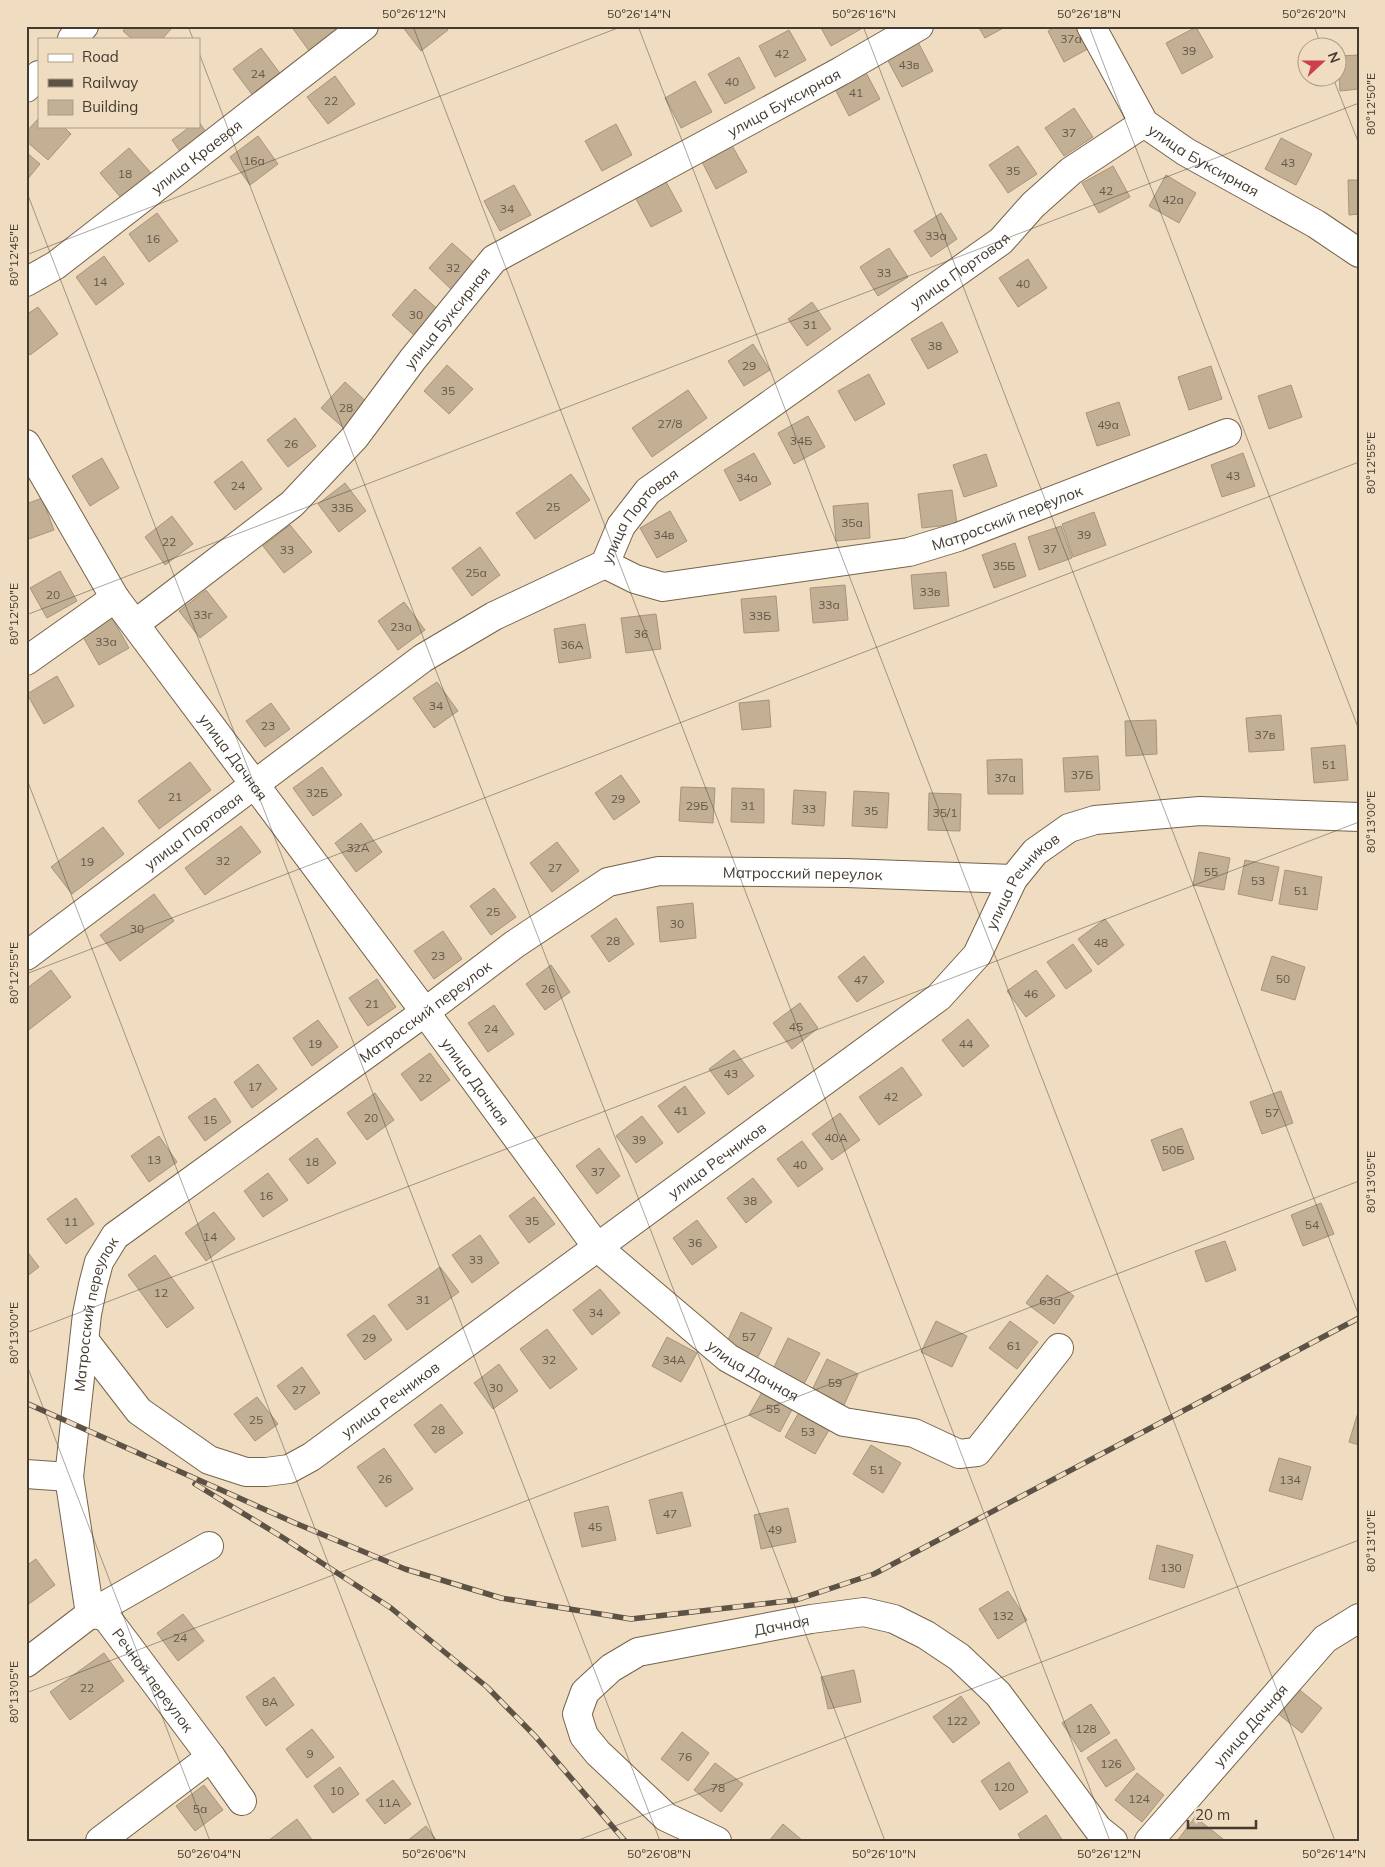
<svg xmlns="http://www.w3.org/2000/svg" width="1385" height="1867" font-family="Mulish,sans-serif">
<rect width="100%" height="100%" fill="#f0dcc0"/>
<!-- building -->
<path fill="#c3af94" stroke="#a7947a" d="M127 26H170L172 28 162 39H132L123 31Z
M291 26H334L338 31 310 52Z
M402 26H445L448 30 421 51Z
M820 26H859L861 29 831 46Z
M978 26H1007L985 38Z
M1057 26H1084L1095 45 1064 62 1048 31Z
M1196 27 1213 57 1182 74 1166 43Z
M789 30 806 60 775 77 759 46Z
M917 40 933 71 902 87 886 57Z
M261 48 282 76 254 97 233 69Z
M1359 55V89L1340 91 1338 56Z
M739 57 755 88 725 104 708 74Z
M864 69 880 99 849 116 833 85Z
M335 76 355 104 328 124 307 97Z
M695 81 712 112 681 128 665 98Z
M1074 108 1093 137 1064 156 1045 128Z
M39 118V126H63L71 134 48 160 26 141V132Z
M199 122 210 138 184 157 172 140 191 126H199Z
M616 124 632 155 602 171 585 141Z
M258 136 278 164 250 185 230 157Z
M1281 138 1312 154 1296 185 1265 169Z
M730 142 747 172 716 189 700 158Z
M1018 146 1037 174 1008 193 989 165Z
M129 148 151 173 122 199 100 173Z
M26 152 40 164 26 181Z
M1113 166 1130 197 1099 213 1082 183Z
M1166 175 1196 193 1179 223 1149 206Z
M665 180 682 211 651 227 635 197Z
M1348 180H1359V214L1349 215Z
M514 185 531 215 500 231 484 201Z
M157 213 178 241 149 262 129 234Z
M941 213 957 239 931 257 914 231Z
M452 243 478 266 454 292 429 268Z
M889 248 908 277 878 296 860 267Z
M104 256 124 284 96 305 76 277Z
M1028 259 1047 288 1018 307 999 278Z
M415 289 441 312 417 338 392 315Z
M812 302 831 329 807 346 788 319Z
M38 307 58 334 30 355 26 350V315Z
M942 322 958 352 928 369 911 339Z
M753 344 770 370 744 386 728 361Z
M447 365 473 389 449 414 424 391Z
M1211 366 1222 399 1189 410 1178 377Z
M869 374 885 404 855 421 838 391Z
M345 382 370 405 347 431 321 408Z
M1291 385 1302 417 1269 429 1258 396Z
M688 390 707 418 652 457 632 428Z
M1119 402 1130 435 1097 446 1086 413Z
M808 416 825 447 794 464 778 433Z
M295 418 316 446 288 467 267 440Z
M754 453 771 484 740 501 724 470Z
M1243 453 1255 486 1222 497 1211 465Z
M986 454 997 486 964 497 953 465Z
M102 458 119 488 90 506 72 476Z
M242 461 262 489 235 510 214 482Z
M571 474 590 500 535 539 516 513Z
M345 483 366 511 339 532 318 504Z
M952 490 957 524 922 528 918 494Z
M42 498 54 530 26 540V504Z
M868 503 870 538 836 541 833 506Z
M670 511 687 541 657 558 640 528Z
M1094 512 1106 545 1073 557 1062 524Z
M172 516 193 544 165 565 145 537Z
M290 525 312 552 284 573 263 546Z
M1061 526 1072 558 1039 570 1028 537Z
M1015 543 1026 576 994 588 982 555Z
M480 547 500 575 472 596 452 568Z
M60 571 77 601 47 618 30 588Z
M946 572 949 606 914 609 911 575Z
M845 585 848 620 813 623 810 588Z
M206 590 227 617 200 638 179 611Z
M776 596 779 631 744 633 741 599Z
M404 602 425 630 398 650 378 621Z
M656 614 661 649 626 653 621 618Z
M112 618 129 648 99 665 82 635Z
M585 624 591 658 559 663 554 629Z
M57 676 74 706 44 724 27 694Z
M437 682 458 711 434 728 413 698Z
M769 700 771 727 742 730 739 703Z
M271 703 290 729 265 747 246 721Z
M1281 715 1284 750 1249 752 1246 718Z
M1156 720 1157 754 1126 756 1125 721Z
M1345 745 1348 780 1314 783 1311 748Z
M1098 756 1100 790 1065 792 1063 758Z
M1022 759 1023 794H988L987 760Z
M190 762 211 790 159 829 138 801Z
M322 767 342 795 313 816 293 788Z
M621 775 640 802 614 820 595 793Z
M681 787 715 788 713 823 679 821Z
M732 788 764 789V823L731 822Z
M794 790 826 792 824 826 792 824Z
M854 791 889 793 887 828 852 826Z
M929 793 961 794 960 831 928 830Z
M361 823 382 852 356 872 335 843Z
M241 826 261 852 205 895 185 868Z
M103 827 124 854 72 894 51 867Z
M557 842 579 871 552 892 530 863Z
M1199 852 1230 858 1224 890 1193 885Z
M1245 860 1279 867 1272 901 1238 894Z
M1285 870 1322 877 1317 910 1279 904Z
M494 888 516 917 491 935 470 906Z
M154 894 174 921 120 961 100 935Z
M693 903 696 938 660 942 657 907Z
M616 918 634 944 609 962 591 936Z
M1105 919 1124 945 1098 965 1078 939Z
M443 931 462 959 434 979 414 951Z
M1073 944 1092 971 1066 989 1047 962Z
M864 956 884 982 857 1002 838 977Z
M1272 956 1305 967 1295 1000 1261 990Z
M551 965 570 992 545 1010 526 984Z
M51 970 71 997 26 1032V989Z
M1036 970 1055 996 1026 1017 1007 991Z
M377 979 396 1007 368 1026 349 998Z
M800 1003 818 1028 792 1049 773 1023Z
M494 1005 514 1034 488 1052 468 1023Z
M968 1019 989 1046 963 1067 942 1040Z
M318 1020 338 1047 312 1066 293 1038Z
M734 1050 754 1076 728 1095 709 1069Z
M430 1053 450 1080 421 1101 401 1074Z
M258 1064 277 1089 252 1108 234 1082Z
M902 1067 922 1095 879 1125 859 1097Z
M685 1086 705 1113 678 1133 658 1106Z
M1281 1091 1293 1123 1262 1134 1250 1102Z
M375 1093 394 1120 367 1140 347 1113Z
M215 1098 231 1122 205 1141 188 1117Z
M840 1113 860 1140 832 1160 812 1134Z
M642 1116 663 1143 636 1163 616 1136Z
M1182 1128 1194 1159 1163 1171 1151 1140Z
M159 1136 177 1162 149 1182 131 1156Z
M317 1138 336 1163 308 1184 289 1159Z
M802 1141 823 1169 798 1187 777 1159Z
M599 1148 620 1176 597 1194 576 1166Z
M268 1173 288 1200 263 1217 244 1191Z
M753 1178 772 1202 746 1223 727 1198Z
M534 1197 555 1224 529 1243 509 1216Z
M76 1198 94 1224 66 1244 47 1219Z
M1321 1203 1334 1234 1303 1246 1291 1215Z
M214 1212 235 1239 206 1261 185 1233Z
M697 1220 717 1247 692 1265 673 1238Z
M480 1235 499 1263 472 1283 452 1255Z
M1225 1241 1236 1270 1206 1282 1195 1251Z
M26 1250 39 1267 26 1277Z
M155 1255 194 1308 167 1328 128 1275Z
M440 1267 459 1292 407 1330 388 1305Z
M1047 1275 1074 1296 1054 1324 1026 1303Z
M600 1289 620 1313 592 1335 573 1310Z
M741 1312 772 1328 757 1359 726 1344Z
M374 1315 392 1340 365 1360 347 1335Z
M936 1321 967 1336 952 1367 921 1352Z
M1010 1321 1038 1342 1017 1369 989 1348Z
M547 1329 577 1369 550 1389 520 1349Z
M667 1337 697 1353 681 1382 652 1366Z
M788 1338 820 1353 804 1384 773 1369Z
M827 1359 858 1374 844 1405 812 1390Z
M499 1364 518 1391 493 1409 474 1383Z
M302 1367 320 1393 295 1410 277 1386Z
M766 1385 796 1402 780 1432 749 1415Z
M257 1397 278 1424 255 1441 234 1414Z
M441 1404 463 1433 435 1453 414 1425Z
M802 1407 832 1425 815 1454 785 1437Z
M1359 1409V1445L1349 1442Z
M871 1445 901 1463 883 1493 853 1474Z
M384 1448 413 1489 386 1507 357 1467Z
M1279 1458 1311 1467 1302 1500 1269 1491Z
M682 1492 691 1526 657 1534 649 1500Z
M608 1506 616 1540 582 1547 574 1513Z
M788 1508 796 1542 761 1549 754 1515Z
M1157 1545 1193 1555 1184 1588 1149 1579Z
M36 1559 55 1585 26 1606V1566Z
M1008 1591 1027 1620 998 1639 979 1609Z
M183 1614 204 1641 178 1661 157 1633Z
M104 1653 124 1681 70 1720 50 1692Z
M854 1670 861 1702 828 1709 821 1677Z
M274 1677 294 1705 266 1726 246 1697Z
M1296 1687 1322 1708 1302 1733 1276 1712Z
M961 1696 980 1723 953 1743 933 1717Z
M1091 1704 1110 1733 1081 1752 1062 1723Z
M312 1729 334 1757 307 1778 286 1749Z
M682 1732 709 1753 688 1781 661 1759Z
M1116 1739 1135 1769 1106 1787 1087 1758Z
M1009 1762 1028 1792 1000 1810 981 1781Z
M715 1763 743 1784 721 1812 694 1790Z
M340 1767 359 1794 333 1813 314 1786Z
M1137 1773 1164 1795 1142 1822 1115 1800Z
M393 1780 411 1804 385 1824 366 1800Z
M204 1785 223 1810 195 1831 176 1806Z
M1046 1815 1063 1841H1022L1018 1834Z
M1195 1817 1223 1839 1221 1841H1177Z
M297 1819 313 1841H268Z
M783 1824 803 1841H769Z
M426 1826 437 1841H407Z"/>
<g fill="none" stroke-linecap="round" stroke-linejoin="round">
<!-- minor casing -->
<g stroke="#75634a" stroke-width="30">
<g id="minor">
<path id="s1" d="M1091 26 1144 123 1186 152 1316 224 1359 253"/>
<path d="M72 39 84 26"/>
<path d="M26 88 39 75"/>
<path id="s2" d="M26 282 56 265 364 26"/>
<path id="s3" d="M26 444 115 598 425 1012 597 1247 728 1358 844 1422 914 1433 959 1454 977 1452 1059 1348"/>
<path id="s4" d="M605 564 635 579 663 587 909 552 958 537 1227 433"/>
<path id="s5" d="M135 624 292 504 355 437 413 359 494 259 841 71 919 26"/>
<path d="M26 661 115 598"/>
<path id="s6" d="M26 956 423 658 494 616 605 564 621 526 648 491 1001 241 1033 205 1071 171 1144 123"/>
<path id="s7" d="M85 1341 139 1411 209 1460 246 1472H266L289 1469 311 1457 939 997 977 955 1013 879 1035 852 1069 828 1095 820 1200 811 1359 817"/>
<path d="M26 1474 69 1477"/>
<path id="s8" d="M90 1614 99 1615 107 1618 211 1757 100 1841"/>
<path d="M90 1614 209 1546"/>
<path id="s9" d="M26 1663 90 1614 69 1477 87 1314 93 1285 99 1262 115 1236 425 1012 515 944 608 882 659 871 846 873 1013 879"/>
<path d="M211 1757 242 1801"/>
<path id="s10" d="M717 1841 666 1817 598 1753 584 1736 577 1714 585 1692 611 1668 638 1652 811 1619 864 1612 894 1619 926 1635 959 1657 998 1694 1098 1829 1113 1841"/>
<path id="s11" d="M1149 1841 1325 1639 1359 1618"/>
</g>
</g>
<!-- minor -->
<use href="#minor" stroke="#fff" stroke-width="28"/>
<!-- rail casing -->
<g stroke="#5c5245" stroke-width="5.5">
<path id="rail" d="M26 1403 295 1523 405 1569 501 1598 631 1619 796 1600 874 1574 1359 1318
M195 1484 282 1537 391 1608 487 1687 535 1736 625 1841"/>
</g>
<!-- rail -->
<use href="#rail" stroke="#f0dcc0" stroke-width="4" stroke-dasharray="11" stroke-linecap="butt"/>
</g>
<!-- ticks -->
<path fill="none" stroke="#433b30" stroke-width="1" stroke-opacity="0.45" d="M188 26 193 39M413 26 1110 1841M638 26 1335 1841M863 26 1359 1316M1089 26 1359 730M1314 26 1322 48M199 53 885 1841M1333 78 1359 144M26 190 660 1841M26 255 623 26M26 615 1359 103M26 777 435 1841M26 974 1359 462M26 1333 1359 822M26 1363 210 1841M26 1693 1359 1181M576 1841 1359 1540"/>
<g text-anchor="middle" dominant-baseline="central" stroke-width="4" stroke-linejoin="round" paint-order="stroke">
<!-- number labels -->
<g font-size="12" fill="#635849">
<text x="1071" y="38">37а</text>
<text x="1189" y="50">39</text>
<text x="782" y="53">42</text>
<text x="909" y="64">43в</text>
<text x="258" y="73">24</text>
<text x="732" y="81">40</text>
<text x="856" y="92">41</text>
<text x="331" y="100">22</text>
<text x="1069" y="132">37</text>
<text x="254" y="160">16а</text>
<text x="1288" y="162">43</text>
<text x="1013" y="170">35</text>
<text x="125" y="173">18</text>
<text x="1106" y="190">42</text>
<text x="1173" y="199">42а</text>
<text x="507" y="208">34</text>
<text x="936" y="235">33а</text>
<text x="153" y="238">16</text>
<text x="453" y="267">32</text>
<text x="884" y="272">33</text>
<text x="100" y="281">14</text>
<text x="1023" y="283">40</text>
<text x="416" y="314">30</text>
<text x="810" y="324">31</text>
<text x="935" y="345">38</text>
<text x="749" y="365">29</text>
<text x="448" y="390">35</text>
<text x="346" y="407">28</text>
<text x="670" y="423">27/8</text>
<text x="1108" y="424">49а</text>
<text x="801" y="440">34Б</text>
<text x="291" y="443">26</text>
<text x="1233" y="475">43</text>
<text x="747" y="477">34а</text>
<text x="238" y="485">24</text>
<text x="553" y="506">25</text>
<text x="342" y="507">33Б</text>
<text x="852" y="522">35а</text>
<text x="664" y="534">34в</text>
<text x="1084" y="534">39</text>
<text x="169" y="541">22</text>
<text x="1050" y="548">37</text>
<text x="287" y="549">33</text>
<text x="1004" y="565">35Б</text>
<text x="476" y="572">25а</text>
<text x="930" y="591">33в</text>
<text x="53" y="594">20</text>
<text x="829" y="604">33а</text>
<text x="203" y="614">33г</text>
<text x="760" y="615">33Б</text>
<text x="401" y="626">23а</text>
<text x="641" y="633">36</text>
<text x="106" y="641">33а</text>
<text x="572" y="644">36А</text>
<text x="436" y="705">34</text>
<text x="268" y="725">23</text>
<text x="1265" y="734">37в</text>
<text x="1329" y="764">51</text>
<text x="1082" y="774">37Б</text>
<text x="1005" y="777">37а</text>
<text x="317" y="792">32Б</text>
<text x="175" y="796">21</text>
<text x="618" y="798">29</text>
<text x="697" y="805">29Б</text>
<text x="748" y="805">31</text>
<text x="809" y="808">33</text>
<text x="871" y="810">35</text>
<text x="945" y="812">35/1</text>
<text x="358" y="847">32А</text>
<text x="223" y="860">32</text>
<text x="87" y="861">19</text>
<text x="555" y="867">27</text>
<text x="1211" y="871">55</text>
<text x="1258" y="880">53</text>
<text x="1301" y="890">51</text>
<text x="493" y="911">25</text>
<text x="677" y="923">30</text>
<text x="137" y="928">30</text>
<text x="613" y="940">28</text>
<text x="1101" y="942">48</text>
<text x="438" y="955">23</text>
<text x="1283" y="978">50</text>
<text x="861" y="979">47</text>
<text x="548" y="988">26</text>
<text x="1031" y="993">46</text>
<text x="372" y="1003">21</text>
<text x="796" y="1026">45</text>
<text x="491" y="1028">24</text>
<text x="315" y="1043">19</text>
<text x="966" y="1043">44</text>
<text x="731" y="1073">43</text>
<text x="425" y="1077">22</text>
<text x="255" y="1086">17</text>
<text x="891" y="1096">42</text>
<text x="681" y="1110">41</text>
<text x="1272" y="1112">57</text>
<text x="371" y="1117">20</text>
<text x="210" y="1119">15</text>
<text x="836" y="1137">40А</text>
<text x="639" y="1139">39</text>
<text x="1173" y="1149">50Б</text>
<text x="154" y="1159">13</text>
<text x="312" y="1161">18</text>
<text x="800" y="1164">40</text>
<text x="598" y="1171">37</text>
<text x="266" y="1195">16</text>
<text x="750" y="1200">38</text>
<text x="532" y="1220">35</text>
<text x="71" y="1221">11</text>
<text x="1312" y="1224">54</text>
<text x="210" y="1236">14</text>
<text x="695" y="1242">36</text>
<text x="476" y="1259">33</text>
<text x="161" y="1292">12</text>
<text x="423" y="1299">31</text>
<text x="1050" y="1300">63а</text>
<text x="596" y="1312">34</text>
<text x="749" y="1336">57</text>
<text x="369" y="1337">29</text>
<text x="1014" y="1345">61</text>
<text x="549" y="1359">32</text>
<text x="674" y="1359">34А</text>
<text x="835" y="1382">59</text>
<text x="496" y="1387">30</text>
<text x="299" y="1389">27</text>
<text x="773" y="1408">55</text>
<text x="256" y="1419">25</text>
<text x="438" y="1429">28</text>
<text x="808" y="1431">53</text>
<text x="877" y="1469">51</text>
<text x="385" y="1478">26</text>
<text x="1290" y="1479">134</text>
<text x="670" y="1513">47</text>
<text x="595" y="1526">45</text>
<text x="775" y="1529">49</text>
<text x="1171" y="1567">130</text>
<text x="1003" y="1615">132</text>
<text x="180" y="1637">24</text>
<text x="87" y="1687">22</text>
<text x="270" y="1701">8А</text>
<text x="957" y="1720">122</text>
<text x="1086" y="1728">128</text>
<text x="310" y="1753">9</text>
<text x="685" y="1756">76</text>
<text x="1111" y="1763">126</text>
<text x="1004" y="1786">120</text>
<text x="718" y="1787">78</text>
<text x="337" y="1790">10</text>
<text x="1139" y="1798">124</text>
<text x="389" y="1802">11А</text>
<text x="200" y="1808">5а</text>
</g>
<!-- street labels -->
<g font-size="15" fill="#433b30" stroke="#f0dcc0">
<text stroke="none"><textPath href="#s5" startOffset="845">улица Буксирная</textPath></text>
<text stroke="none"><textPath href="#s2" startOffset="212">улица Краевая</textPath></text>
<text stroke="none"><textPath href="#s1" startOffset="181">улица Буксирная</textPath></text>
<text stroke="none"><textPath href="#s6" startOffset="1169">улица Портовая</textPath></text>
<text stroke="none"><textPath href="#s5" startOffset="440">улица Буксирная</textPath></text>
<text stroke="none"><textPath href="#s6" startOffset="762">улица Портовая</textPath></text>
<text stroke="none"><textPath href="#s4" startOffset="415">Матросский переулок</textPath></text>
<text stroke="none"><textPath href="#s3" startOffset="376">улица Дачная</textPath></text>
<text stroke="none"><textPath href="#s6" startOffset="209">улица Портовая</textPath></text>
<text stroke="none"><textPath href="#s9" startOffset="1270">Матросский переулок</textPath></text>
<text stroke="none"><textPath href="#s7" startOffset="1204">улица Речников</textPath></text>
<text stroke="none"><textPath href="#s9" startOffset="850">Матросский переулок</textPath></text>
<text stroke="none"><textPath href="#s3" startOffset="781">улица Дачная</textPath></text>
<text stroke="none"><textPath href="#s7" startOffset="784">улица Речников</textPath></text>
<text stroke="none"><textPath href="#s9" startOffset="385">Матросский переулок</textPath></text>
<text stroke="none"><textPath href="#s3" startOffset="1186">улица Дачная</textPath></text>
<text stroke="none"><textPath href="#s7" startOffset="379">улица Речников</textPath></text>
<text stroke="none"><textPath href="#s10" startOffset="431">Дачная</textPath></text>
<text stroke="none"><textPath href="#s8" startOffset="95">Речной переулок</textPath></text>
<text stroke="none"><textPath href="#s11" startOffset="154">улица Дачная</textPath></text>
</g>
</g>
<!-- border -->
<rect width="1385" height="1867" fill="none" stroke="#f0dcc0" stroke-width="55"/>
<!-- legend -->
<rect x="38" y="38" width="162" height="90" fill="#f0dcc0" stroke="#ab9c86"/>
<rect x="48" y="54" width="25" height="8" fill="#ffffff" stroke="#ab9c86"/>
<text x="82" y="62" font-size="15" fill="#433b30">Road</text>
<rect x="48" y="79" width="25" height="8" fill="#5c5245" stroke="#ab9c86"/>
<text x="82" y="88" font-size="15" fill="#433b30">Railway</text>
<rect x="48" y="100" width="25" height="15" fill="#c3af94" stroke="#ab9c86"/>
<text x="82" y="112" font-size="15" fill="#433b30">Building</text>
<!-- north arrow -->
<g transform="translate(1322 62) rotate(69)"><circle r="24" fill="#f0dcc0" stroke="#ab9c86"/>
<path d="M0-4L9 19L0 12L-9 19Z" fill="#cf3f4a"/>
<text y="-8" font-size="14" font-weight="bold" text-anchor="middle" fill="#433b30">N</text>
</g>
<!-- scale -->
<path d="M1188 1820v8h68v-8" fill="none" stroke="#433b30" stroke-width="2.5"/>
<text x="1195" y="1820" font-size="15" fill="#433b30" stroke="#f0dcc0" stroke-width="4" paint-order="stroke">20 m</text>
<rect x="28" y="28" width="1330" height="1812" fill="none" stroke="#433b30" stroke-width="2"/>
<g font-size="12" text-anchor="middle" fill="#433b30">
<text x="414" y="18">50°26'12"N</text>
<text x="639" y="18">50°26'14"N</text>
<text x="864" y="18">50°26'16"N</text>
<text x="1089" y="18">50°26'18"N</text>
<text x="1314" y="18">50°26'20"N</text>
<text transform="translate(1371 104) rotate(-90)" y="4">80°12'50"E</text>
<text transform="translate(14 255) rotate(-90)" y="4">80°12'45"E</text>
<text transform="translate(1371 463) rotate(-90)" y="4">80°12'55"E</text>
<text transform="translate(14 614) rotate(-90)" y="4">80°12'50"E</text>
<text transform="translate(1371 822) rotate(-90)" y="4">80°13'00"E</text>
<text transform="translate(14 973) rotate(-90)" y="4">80°12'55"E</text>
<text transform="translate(1371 1182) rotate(-90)" y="4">80°13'05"E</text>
<text transform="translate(14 1333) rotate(-90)" y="4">80°13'00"E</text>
<text transform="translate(1371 1541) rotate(-90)" y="4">80°13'10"E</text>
<text transform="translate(14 1692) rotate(-90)" y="4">80°13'05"E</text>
<text x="209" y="1858">50°26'04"N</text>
<text x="434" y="1858">50°26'06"N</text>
<text x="659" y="1858">50°26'08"N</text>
<text x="884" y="1858">50°26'10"N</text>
<text x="1109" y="1858">50°26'12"N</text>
<text x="1334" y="1858">50°26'14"N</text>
</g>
</svg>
